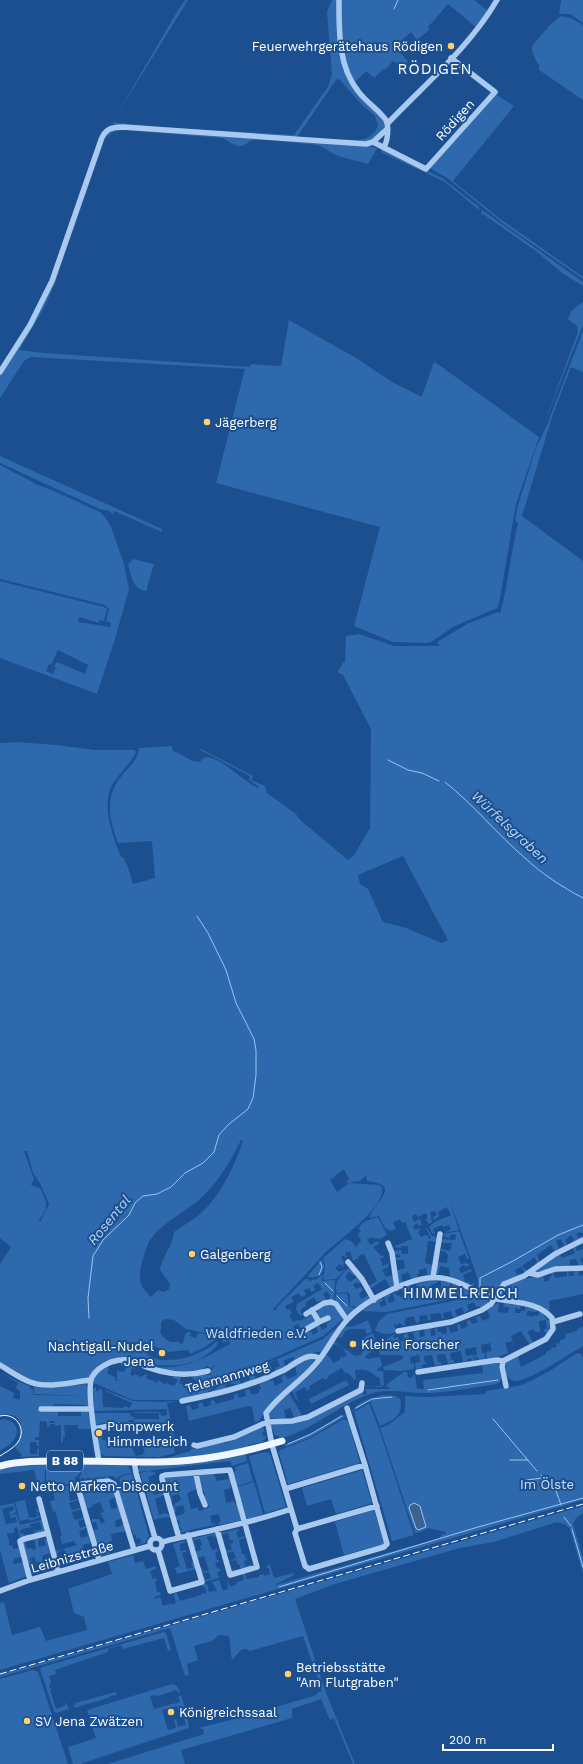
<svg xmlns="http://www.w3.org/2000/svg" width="583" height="1764" font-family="'Work Sans',sans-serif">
<rect width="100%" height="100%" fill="#1b4f8f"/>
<!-- green -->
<path fill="#2e69ad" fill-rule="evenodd" d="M185 0H188L115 118 178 10Z
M332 0H337L338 24 350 81 385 121V127L373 140 364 142 332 139 359 140 368 138 375 132 378 125 375 116 362 105 339 79 336 80 297 137 115 125 113 124 114 121 117 123 160 127 294 135 328 87 332 74 327 12Z
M341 0H474L488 11 477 28 448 4 428 27 429 30 417 40 411 32 395 46 408 62 401 66 393 61 385 70 384 69 374 78 366 71 354 83C341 53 341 32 341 0Z
M561 0H583V23L570 14H559Z
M561 16 571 18 583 25V100L539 70V65C536 62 531 50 532 46L549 26Z
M494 93 514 106 453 181 499 218 583 277V279L505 225 447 178 430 168Z
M119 129 365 145 377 148 368 164C357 160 344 159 334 154 328 151 324 147 317 145L258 139 252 140 243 146H237L222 138 122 130 113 132 105 138 55 283 44 308 19 350 44 353 249 367 252 364 281 366 289 320 356 358 392 382 420 396H422L434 362 439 365 539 437 516 504 499 604 497 608 455 626 431 642 425 643 393 642 354 626 380 527 216 483 245 369 31 357 24 361 0 398V375L32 326 54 280 104 136 108 132Z
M381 148 442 178 479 207V210L445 182 381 152Z
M482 210 583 282V286L562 273 537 252 483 214 481 215Z
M583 302V325L540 434 578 332 577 326 568 319C570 310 576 307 583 302Z
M583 331V372L571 367 553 414 522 516 583 561V1233H581L580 1232 576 1234 578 1238 581 1237 582 1238 572 1242 574 1239 571 1235 565 1240 567 1244 562 1247 564 1245 561 1239 556 1241 559 1248 555 1251 551 1245 537 1255 540 1262 534 1266 537 1261 534 1257 529 1262 528 1261 522 1266 526 1270 528 1271 525 1273 521 1267 515 1270 517 1275 520 1273 521 1275 500 1285 491 1295 476 1288 478 1285 477 1276 450 1201 459 1230 444 1233 451 1229 449 1225 443 1227 442 1225 433 1229 435 1234 432 1233 429 1227C437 1219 443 1219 451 1215L447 1207 438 1212 439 1216 434 1220 433 1217 437 1215 435 1211 430 1212 432 1222 429 1224 425 1219 428 1218 426 1213 418 1217 416 1214 412 1216 414 1222 420 1219 422 1225 419 1226 418 1223 413 1226 415 1230 419 1228 420 1230 422 1229 418 1232 421 1237 427 1235 429 1239 431 1238 426 1229 427 1228 432 1236 437 1237V1242L428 1241 425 1263 433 1265 431 1275 428 1277 426 1268 419 1270V1274H417L418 1279 412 1280 408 1272 401 1275 403 1283 399 1284 395 1271 405 1268 404 1260H394V1258L400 1257V1255L393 1254V1251L401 1250 402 1254H408V1246H401V1248L393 1247 412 1239 405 1222 402 1223 400 1219 393 1222 396 1229 391 1231 385 1228 379 1216 369 1218C375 1201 403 1185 367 1181L366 1175 360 1181 346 1183 349 1179 344 1169 330 1180 337 1192 349 1183 380 1185 382 1188C385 1209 336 1241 323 1255 307 1273 290 1292 273 1309L275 1311 278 1306 305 1279H308V1281L317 1279 323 1274 322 1281 335 1280 334 1301 330 1300 329 1297 330 1296 327 1291 323 1294 326 1299 317 1302 314 1297 305 1303 306 1306 300 1310 303 1316 299 1315 296 1309 297 1304 322 1289 318 1283 313 1286 316 1290 311 1292 309 1288 304 1290 306 1295 301 1297 299 1293 291 1297 294 1302 285 1306 287 1310 290 1309 292 1314 289 1315 293 1322 298 1320 299 1321 312 1315 316 1322 309 1327 301 1329 298 1324 293 1327 295 1332 298 1331 302 1339 306 1337 305 1334 311 1331 313 1335 318 1332 316 1327 319 1325 322 1330 327 1327V1323L329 1322 328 1319 321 1321 315 1314 318 1312 317 1309 329 1303C335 1306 341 1312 342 1320L323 1336 225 1380 203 1395 178 1400H133L94 1383V1376L107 1366 109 1369 107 1373 116 1378 115 1380 117 1381V1371L124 1372 126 1368 121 1365 120 1361 128 1362 137 1366 135 1369 132 1368 130 1374 133 1376 135 1374 141 1377 146 1374 147 1375 146 1378 157 1383 158 1380 166 1385 168 1381V1384L174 1386 178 1380 173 1378 174 1375H182L179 1383 184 1385 186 1383 194 1385 197 1381 192 1378 194 1375H211V1370L217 1364 211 1368 207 1366 196 1373H175L151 1366C184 1371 202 1359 230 1344L229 1340 223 1343 221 1338 228 1331 227 1329 219 1336 186 1329 174 1320 165 1319 161 1322V1330L160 1331C164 1340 170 1344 179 1341L180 1344 183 1343 185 1334 188 1332H191L190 1336 196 1338 198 1333 209 1335 216 1339 205 1347 190 1354 188 1350 169 1352 153 1346 152 1349 154 1350 153 1352 148 1351 147 1355C152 1356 158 1360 162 1360 181 1361 201 1355 216 1342H218V1344C193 1376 151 1364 117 1359L86 1379 43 1383 29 1380 0 1363V1264L11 1247 0 1238V743L18 742 56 745 95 750H135L136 753C129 765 119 774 112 785 101 805 113 838 121 857H123L128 867 133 884 155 878 152 841 118 843C109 818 104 796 123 774 130 766 138 760 139 748L172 746V750L193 761 200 762 203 758C218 753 243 782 258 788V786L249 780 250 776 202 751 199 748 253 776 251 780 265 786 267 793 296 814 300 820 348 860 354 855 370 828 371 729 343 675 337 672 341 667 343 662H345L346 636 359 634 394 646H440L437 642 467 624 498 612 500 614C508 584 511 553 518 523L515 520 518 505 536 448 547 425ZM403 856 448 940 442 943 406 928 383 922 368 889 360 884 358 875ZM241 1140 243 1141C233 1169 219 1200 194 1219 188 1223 180 1227 174 1232 173 1246 162 1256 160 1270L170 1284 169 1289 164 1292 158 1290 151 1297C139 1287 138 1276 142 1262 144 1256 145 1250 148 1244 157 1225 186 1212 201 1198 218 1182 231 1161 241 1140ZM24 1151H27L33 1173 40 1183 49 1204 40 1222 39 1220C49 1206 48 1204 40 1188L31 1185 34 1179Z
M0 456 162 529V532L114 511 113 515 109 511 100 509 0 463Z
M0 465 38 485 54 491 100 512 106 518 111 527 124 564 129 589 115 639 97 694 0 658V581L104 607 107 609 104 621 99 620V623L79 617 78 622 110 627 111 623 106 621 109 609 105 605 0 579ZM58 650 88 665 85 674 57 662 54 666 56 667 53 674 46 671 49 664 51 665Z
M133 559 154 564 146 591C133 589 131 576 128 564Z
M378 1217 387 1235 378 1240V1238L375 1239 374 1237 367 1239 370 1245 378 1241 379 1244 373 1247 381 1256 383 1255 384 1257 380 1259 383 1266 389 1263 388 1267 382 1270 386 1277 393 1275V1287L389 1290 390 1287 385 1279 370 1289 368 1286 377 1281 364 1254 358 1256 359 1258 353 1261 350 1251 345 1253 347 1257 345 1258 344 1256 341 1257 344 1263 343 1264 344 1268 340 1264 335 1268 339 1272 346 1269 336 1279 324 1280C322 1272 328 1270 323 1258L345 1239 351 1241 355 1245 354 1248 361 1241 358 1234 361 1231 358 1228 365 1221Z
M459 1231 469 1258 467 1259 465 1254 458 1257 461 1264 466 1263 470 1265 465 1267 464 1265 459 1268 461 1273 471 1269 472 1271 463 1275 465 1282H469L470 1285 475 1282 473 1287 450 1278 449 1268 440 1266 438 1275 436 1273 437 1262 447 1263 448 1254H446V1252L439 1250 442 1249 450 1251 452 1243H441V1239L455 1240 456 1235 451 1234 450 1238 445 1237 443 1234Z
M575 1245 577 1251 583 1249V1258L580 1259 583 1264 579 1266 576 1259 570 1260V1264L568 1267H560L559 1264V1267H553L537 1273 535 1272 536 1270 559 1253 562 1258 575 1253 573 1249Z
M322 1259C328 1271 320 1279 307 1277Z
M348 1268 356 1274 354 1276 349 1272 345 1277 350 1282 358 1276 362 1282 359 1284 358 1282 353 1284 356 1289 361 1287 363 1290 359 1294 361 1299 369 1295V1299L358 1307 350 1306V1295L348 1292 337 1293C333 1282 341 1276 348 1268Z
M567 1270 568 1271 569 1276H574V1271L583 1270 578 1272 579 1276 583 1275V1294L549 1301 550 1311 533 1303 501 1297 500 1295C509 1278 529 1279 546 1275L543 1276 545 1282 550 1280 549 1277 552 1276 551 1272 559 1271 553 1274 555 1278 567 1276Z
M433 1280H437V1283L431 1285 432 1290 441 1288V1281L450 1282V1286L443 1287 445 1294 451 1292 450 1288H453L452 1283 472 1293 457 1298 386 1312 361 1311 382 1298 383 1301 379 1303 381 1307 387 1305 384 1297 390 1294 391 1296 387 1298 389 1303 395 1301 393 1295 395 1292 397 1296 400 1295 401 1298 405 1296 401 1289 410 1285 412 1289 409 1290 411 1297 418 1294 416 1284 418 1283 419 1286V1283Z
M347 1293 349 1306 356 1309 348 1315 335 1302 336 1294Z
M475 1294 488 1299V1303L480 1308 479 1306 476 1307 474 1302 467 1305 469 1310 464 1313 462 1307 455 1310 457 1316 453 1317 451 1311 443 1313 444 1318 442 1319 441 1314 439 1313 430 1314 431 1320H428L427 1315 419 1316 420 1321 417 1324 413 1316 406 1318V1320L404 1321 406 1327 399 1323 398 1325 394 1324 396 1332C390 1335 381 1335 375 1330L379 1321 387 1314 453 1301Z
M498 1303H499L498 1312 508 1313 509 1307H503L504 1303 521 1306 520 1309 515 1308V1313H520L521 1311H525V1307L537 1310 536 1312 528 1311 526 1315 533 1317 534 1315 538 1316 540 1311 549 1321V1328L547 1334 544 1331V1329H547L546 1320 539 1321 540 1332H536L533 1329 527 1332 534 1343 530 1345 521 1331 511 1336 516 1352 512 1341 505 1343 508 1353 501 1356 487 1359 486 1352 492 1351 490 1343 481 1345 482 1353H485V1359L479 1360 478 1357H476L475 1360 474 1355H477L476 1347 465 1349 466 1356 473 1355 474 1360 472 1361 471 1358 467 1359V1361L463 1362 461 1351 450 1353 451 1360H454V1363L448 1364 445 1354 437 1355 438 1362H441V1365L435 1366 432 1355 424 1356 425 1363H427V1364L422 1365V1368L416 1369 415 1363 420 1362 419 1355 410 1357 411 1364 414 1363V1369L401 1371 384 1370 383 1367 403 1359V1356L400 1355H380L378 1346 392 1335 397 1334 393 1336 394 1338 398 1337 400 1342 404 1340 403 1335 407 1333 410 1340 415 1339 413 1332 419 1331 420 1337 425 1336 424 1329 432 1326V1329L430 1330 431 1336 436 1335 435 1329 437 1328 438 1332H441L442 1334 447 1333 446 1327H449L450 1333 458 1331 457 1324H459L462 1329 468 1326 466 1321 470 1320 472 1324 478 1322 476 1317 480 1316 482 1321 490 1318 487 1309Z
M368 1320 372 1332 367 1334 365 1329H350L345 1331 342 1337 338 1338 345 1327 355 1326Z
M341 1324 323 1351 308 1354 288 1365V1363L294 1359 293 1357 283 1361 286 1367 274 1372 275 1368 280 1366 277 1360 270 1363 272 1369 268 1371 270 1375 261 1378 260 1377 266 1374 264 1369 255 1372V1380L244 1383 243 1382 250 1379 248 1374 239 1378 241 1385 227 1383 225 1385 226 1388 209 1393 225 1382 323 1339Z
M583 1327V1346C569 1354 531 1380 516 1381 505 1381 504 1368 506 1362L518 1356 521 1367 546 1354V1352L551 1350V1348L557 1347 556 1344 560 1343V1340L565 1339 566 1334 577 1331V1329Z
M373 1333 377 1345 365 1357 368 1359 380 1357 382 1366 377 1369 378 1371H383L384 1385 381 1387H367V1385L368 1387 381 1386 379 1377H377C370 1371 366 1368 355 1370L356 1379 354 1380 350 1374 349 1375 347 1372 345 1373 342 1368 328 1376V1378L325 1380 323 1378 309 1386 310 1388 307 1391 305 1387 295 1392 298 1400 296 1399 292 1391 318 1367 326 1355 329 1356 333 1363 340 1360V1358L342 1357 344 1358 347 1354 344 1352 345 1350 337 1344 336 1345 333 1344 335 1342 355 1356 361 1355 366 1347 362 1343 365 1342 363 1338Z
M577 1353 581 1354 583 1358V1500L0 1670V1603L4 1602 12 1635 40 1627 46 1641 87 1630 84 1617 74 1613 68 1589 112 1574 108 1562 133 1555 135 1563 143 1561 146 1569 156 1566V1569L150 1571 153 1579 156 1578 157 1581 155 1582 157 1592H160L161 1595 154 1597 155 1599 160 1597 163 1606 170 1604 168 1595 171 1605 176 1603 174 1596 172 1597 175 1593H177L180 1601 201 1595 202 1593 203 1594 207 1593 205 1587H203L202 1584H207L209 1592 217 1591 212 1582 219 1580 223 1591 228 1589 227 1579 230 1587 237 1584 235 1578 237 1582 244 1580 242 1573H245L246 1579 259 1577V1575L263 1574 264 1576 270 1574 269 1568H267L266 1566 270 1565 274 1578 294 1573V1575C288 1578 282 1582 275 1584L276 1585 439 1538 443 1534H446V1532L428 1528 423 1531 415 1533 380 1428 388 1425 405 1412V1396L429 1397 484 1394 487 1391 522 1385 548 1372Z
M308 1358 314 1360 311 1366 267 1407 260 1420 255 1423 252 1407 248 1406 189 1421 186 1406 190 1405 192 1410 199 1408 198 1404 202 1402 204 1407 211 1405 210 1401 214 1400 216 1404 234 1399V1395L237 1393 239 1398 246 1396 245 1390 249 1389 251 1394H257L259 1392V1389H261L259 1382 269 1378 270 1381 273 1380 275 1386 283 1382 281 1377 285 1374 288 1379 297 1375 295 1366Z
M482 1363H498L501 1378 500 1382 496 1384C473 1388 451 1392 428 1393 410 1394 391 1388 373 1393 343 1402 314 1429 283 1438L275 1435 271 1426V1425L295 1422 362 1391 364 1395 367 1393 365 1389H390V1387H387V1384L404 1372H407L408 1378 413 1377V1375L415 1374 417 1389H424L423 1380 483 1373Z
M0 1372 17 1381 30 1386V1389H33V1395L88 1396V1408H86V1405L54 1404 52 1407H38L37 1409 40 1412 43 1410 58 1409V1416H81V1412H85V1410L88 1411 91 1429H78V1425H64L65 1437H63V1442H61V1426L62 1425 55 1426V1424H51L50 1427V1423H55V1421H50L49 1427H47V1422L40 1421 39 1437H35V1440H39V1446H37V1442H30V1454H37V1449H39V1456L20 1457 22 1455 15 1447C27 1431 23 1410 0 1415V1386L14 1393 13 1398 20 1400V1391L16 1388 18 1383Z
M346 1380 349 1385 311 1404 309 1399Z
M85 1384 88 1387V1396L34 1394V1386L48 1388Z
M95 1387H96V1391H99V1388L102 1390 103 1407 123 1408 124 1406 130 1408 132 1403 105 1391V1390L133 1401 161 1402 178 1401 167 1403 176 1445 174 1448 175 1453 159 1457 104 1456 99 1451 96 1431 98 1429 103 1430 98 1431V1435L101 1434 102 1440H106L107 1445H131V1439L112 1437 137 1438V1440H134V1448H132L136 1456 142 1455 145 1450 143 1448 142 1443H169V1436H171L168 1431 137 1430 134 1435V1432L114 1431 110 1428 108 1431 106 1429 110 1427 111 1428H134V1420H130L123 1424 106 1426 105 1423 98 1424V1427H96L93 1414 95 1413H130V1416L134 1417V1419H159V1413H134L135 1412H159L162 1416 167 1415 166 1409 94 1411 93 1389Z
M289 1393 303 1417H294L290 1408 284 1410 286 1417 283 1419 270 1418 269 1414 271 1410Z
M383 1395 396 1396 400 1399C404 1415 394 1420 380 1426L370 1401 352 1412C357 1401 372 1398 383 1395Z
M369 1403 379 1429 414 1535 392 1541 354 1412Z
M341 1415 346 1416 309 1438 285 1447 284 1445 313 1432Z
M4 1419C16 1421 21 1431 13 1441 10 1445 4 1448 0 1451V1420Z
M344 1419 348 1421 360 1463 288 1484 279 1453 280 1450 309 1439Z
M262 1427 265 1431 262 1432 263 1436H266V1438L262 1442 248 1445V1447L194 1457 163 1459 191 1451V1449L229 1442Z
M266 1452 270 1454 286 1507 265 1513 249 1456Z
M245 1453 247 1461 232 1466 230 1461 137 1472 140 1466 146 1464Z
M35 1463 125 1465 129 1467 132 1473 124 1474 115 1479 114 1476H109L107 1480V1477H101V1480L99 1477 94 1478 93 1481 92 1478H86V1481L84 1478H81V1482L80 1478H78L81 1475V1471L74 1469V1470H78L80 1473 75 1478 74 1477 76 1483 46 1488V1470L45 1469 44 1488 38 1485 34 1470 0 1474V1469Z
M248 1463 253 1481 237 1486 233 1472 236 1471 235 1467Z
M362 1470 372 1503 336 1514 331 1499 307 1506 302 1488Z
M149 1471 154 1472 156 1474 148 1477 154 1495 161 1493 165 1495 155 1499 159 1515 166 1513 171 1517 160 1518 154 1520 140 1473Z
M213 1472 217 1481 229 1479 228 1473 230 1472 233 1484 230 1485 231 1488 224 1490 226 1503 234 1501V1503H238L242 1520 219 1525V1522L221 1521 218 1514 210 1516 212 1524 215 1523V1525L203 1527 180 1533 178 1530 182 1529 180 1526 177 1525 180 1524 179 1520 175 1521 174 1517 183 1514 185 1512 183 1505 175 1507 176 1512 173 1513 171 1507 175 1506 174 1504 181 1500 179 1494 171 1496 173 1501 170 1502 168 1497 171 1496V1493L167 1494 164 1479 165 1477 194 1476 197 1489 187 1493 191 1509 198 1508 199 1511 210 1507 202 1497 205 1496 204 1491H200L198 1475Z
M132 1474 149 1536 145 1543 135 1546 133 1542H135L136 1545 141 1543 140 1538 136 1539V1535H134L131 1528 130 1529 117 1487 121 1485 119 1479 124 1475Z
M254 1482 263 1514 247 1519 237 1487Z
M87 1484H94L95 1486 90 1488 91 1492 106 1491 107 1494 114 1490 116 1497 109 1500 111 1509 117 1508 115 1500H117L123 1518 115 1521 116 1527 122 1526 121 1524 124 1523 127 1531 111 1534 112 1541 109 1542 110 1553 100 1556V1554L105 1552 103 1547 96 1548 93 1530 98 1529 96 1522 92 1523V1519H99L101 1524 105 1522 100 1513 104 1512 100 1502 92 1505V1507L87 1509 79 1491 81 1486 85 1485V1487L80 1489 82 1494 89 1492Z
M75 1485 77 1490 69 1492 70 1501 78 1499V1497L79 1500 69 1503 72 1510 82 1507V1509L72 1512 74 1519 76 1520 83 1518 84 1515 85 1519 78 1521 80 1528 86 1526 84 1521 85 1520 88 1527 79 1532 81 1538 88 1536 86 1530 88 1529 92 1544 90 1543 82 1545 85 1550 88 1551 82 1553 84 1559H89L81 1561 79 1555H77L76 1552 71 1554 73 1560H78V1562L73 1563 70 1555 62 1559 63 1563 68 1564 60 1567 57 1560 67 1556 64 1549 58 1551V1554L56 1555 55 1551 77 1545 74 1541 62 1544 60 1536 62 1535 55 1511 53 1512 50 1501 55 1500 53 1492 43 1493 45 1489Z
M25 1500 29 1518 37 1517 36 1508 37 1510 40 1509V1511L37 1512 38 1516 41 1517 30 1521 29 1519 20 1521 15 1502Z
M14 1503 16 1511 15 1513 10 1515 9 1512 14 1510 13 1506 2 1509 6 1524 17 1522 16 1517 10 1518V1515L15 1514 17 1515 20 1525 42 1520 44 1530 43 1532 35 1534 34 1531 42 1529 40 1522 30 1524 31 1529 30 1527 20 1530 21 1534 23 1533 24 1535 30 1534V1536L20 1538 17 1527 14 1528V1533H7L8 1539 10 1540 9 1541V1546L12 1545 13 1549 18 1548 17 1542H18L22 1557 15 1558 13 1561 14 1564 23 1562 27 1576 9 1583 0 1550V1506Z
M583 1506V1513L576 1518 573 1524 583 1558V1574L570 1529 566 1525 557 1522 494 1542 460 1548 335 1584 295 1599 325 1690 355 1764H353L334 1718 330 1720 321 1699 292 1709V1718L181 1750 185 1764H108L204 1734 203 1729 198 1728 234 1719 317 1695V1693L322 1691 303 1636 250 1651 246 1649 241 1650 232 1660C230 1652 231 1644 229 1636L219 1635 212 1641 194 1646 198 1660 187 1664 189 1675 185 1676 170 1628 0 1677V1675Z
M374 1510 384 1544 344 1555 335 1522Z
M238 1529 239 1531 236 1532 238 1538 246 1536 245 1533 248 1537 239 1540 242 1554H244L247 1560 244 1561 245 1566 254 1564V1566L232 1572 229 1566 231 1565 232 1570 240 1569V1565H238L236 1560 227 1562 226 1560 229 1559 230 1561 236 1558 233 1551 224 1554 223 1549 226 1548 227 1551 232 1549 230 1544 233 1543V1540H230L228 1533 222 1535 224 1542 222 1543 220 1533Z
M216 1533 217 1536 213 1537V1535L207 1537 212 1550 217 1549 218 1550 215 1554 217 1560H219V1562L215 1563 217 1568 220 1569 221 1571 217 1572 219 1577 225 1576 204 1582 202 1576 204 1575 205 1580 211 1578 209 1572 200 1574 199 1569 201 1567 203 1572 209 1570 204 1556 198 1558 199 1561 197 1562 194 1552 201 1550 200 1546 202 1545 200 1539 194 1540 196 1548H193L191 1539Z
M45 1536 38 1539 39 1547 46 1545 44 1540 47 1539 50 1553 42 1556 43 1563H42L43 1568 46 1567 47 1569 52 1568 54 1565V1568L31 1575 29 1570 34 1567 32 1569 33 1572 40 1571 39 1566 40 1565 39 1561 36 1563 35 1557 30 1558 32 1564H27L22 1544 23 1541 28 1539V1541L25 1542 27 1549 31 1548 32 1550 36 1549 34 1538Z
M185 1540 186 1542 180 1544V1551L186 1550 187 1551 182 1553 187 1569 193 1568 191 1563 194 1562 196 1569 177 1574 175 1568 180 1566 173 1544Z
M164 1632 166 1633 171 1650 168 1651 164 1638 123 1649 121 1645 108 1649V1652L55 1670 56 1674 49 1676 51 1682 49 1687 52 1689 50 1690 56 1709 65 1706V1703H66L69 1709 56 1713 54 1711 40 1669 42 1667Z
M33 1670 38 1672 68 1764H0V1679Z
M172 1684 177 1686 180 1692 178 1693 176 1690 158 1696 156 1695 150 1696 154 1709 180 1702 178 1697 181 1695 186 1711 182 1712 180 1710 181 1713 179 1715 177 1706 162 1710 168 1730 176 1728 174 1720 176 1719 178 1727 186 1725 183 1715 187 1714 189 1728 80 1764H73L68 1747 96 1738 87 1710Z
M116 1692 117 1695 110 1696 108 1698 74 1708 75 1703Z"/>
<!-- water -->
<path fill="#3c6290" stroke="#9cc4f0" d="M414 1503 420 1506 426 1527 418 1530 416 1528 409 1508 410 1505Z"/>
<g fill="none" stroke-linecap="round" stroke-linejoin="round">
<!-- stream -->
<path stroke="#9cc4f0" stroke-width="1" d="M394 9 398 0
M388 760 408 770 422 773 439 781
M445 782C474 805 497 834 525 858 542 874 562 887 583 898
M319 1275 322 1267 320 1262
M325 1283 333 1291
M480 1288V1278L513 1261 558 1235 583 1225
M337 1296 347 1306
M89 1318 88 1298 93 1256 103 1240 129 1215 135 1203 143 1196 157 1194 171 1187 185 1173 203 1163 214 1152 219 1135 228 1125 248 1109 253 1098 256 1075V1050L254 1039 236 1003 226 970 208 933 197 916
M428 1390 498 1380
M356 1408 372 1399 392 1397
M493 1419 537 1471
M288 1444 311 1434 342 1416
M510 1460H528
M541 1475 555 1488 561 1505
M527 1480 542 1478
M564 1517 571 1526
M572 1529 583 1567
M279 1587 478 1527 583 1498"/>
<!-- minor -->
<path stroke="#a9c9ee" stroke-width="5.5" d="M339 0C339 31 338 66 358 91 366 102 378 109 386 120 389 126 388 140 384 147
M388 123C425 84 470 47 497 0
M373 142 426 169 495 92 451 58
M373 142 386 130
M0 372 30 325 52 281 101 140C105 129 111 127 123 127L366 144 373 142
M388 1243 392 1253 397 1288
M348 1262 362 1279 374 1300
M529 1273 538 1275 555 1269 583 1268
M433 1277 440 1234
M306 1314 324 1303 331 1302 336 1304 347 1320
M319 1322 328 1318
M553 1322 580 1314
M305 1330 319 1322 312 1310
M398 1331 451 1322 482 1310 491 1304 504 1284 524 1276 555 1254 583 1240
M0 1365C10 1371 19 1378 30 1382 48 1389 72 1382 91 1380
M418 1372 497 1360 503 1361
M182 1401C216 1394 251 1386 282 1371 293 1366 308 1350 320 1359
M347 1408 365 1465 387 1544 384 1547 309 1569 305 1566 295 1533 297 1529 272 1445 266 1413C279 1395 299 1383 314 1366 327 1352 334 1334 347 1320 365 1300 415 1274 442 1278 460 1280 476 1293 493 1298 512 1303 538 1301 552 1318L553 1329 546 1339 503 1361 502 1367 506 1386
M41 1409H91
M94 1429 114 1425H131
M194 1445 197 1446 234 1437 267 1422 292 1421 308 1417 361 1390 362 1383
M99 1461C96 1444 86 1390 92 1377 96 1369 104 1365 111 1362 118 1360 127 1358 135 1362 158 1373 182 1378 208 1371
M134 1461 136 1473 155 1538
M196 1474 200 1493 205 1505
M285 1489 365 1465
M39 1499 58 1571
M297 1529 377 1506
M150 1544a6 6 0 1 1 12 0a6 6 0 1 1-12 0Z
M179 1538 162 1479V1476L165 1475 230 1470 257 1567 230 1575 217 1529
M162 1542C205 1531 249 1524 291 1509
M158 1550 170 1591 202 1582 188 1535
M99 1560 78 1488 81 1484 108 1481 114 1484 134 1550
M30 1580 20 1541 24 1539 48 1533
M0 1591 30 1580 150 1546"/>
<!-- major -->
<path stroke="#f0f6ff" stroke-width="7" d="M0 1466C23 1460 46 1461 70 1461 98 1461 127 1462 155 1462 198 1462 241 1453 282 1441"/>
<!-- tram -->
<path stroke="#fff" stroke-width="1" d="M0 1416C16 1412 27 1429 18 1442 14 1448 6 1452 0 1456"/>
<!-- rail -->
<path stroke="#fff" stroke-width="1" stroke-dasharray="7 3" stroke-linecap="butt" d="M0 1674 583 1504"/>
</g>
<!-- markers -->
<g fill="#ffd166" stroke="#1b4f8f" stroke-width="1.5">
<circle cx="451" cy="46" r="4"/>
<circle cx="207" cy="422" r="4"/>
<circle cx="192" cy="1254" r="4"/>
<circle cx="353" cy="1344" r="4"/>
<circle cx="162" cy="1353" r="4"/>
<circle cx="99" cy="1433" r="4"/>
<circle cx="22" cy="1486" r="4"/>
<circle cx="288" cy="1674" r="4"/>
<circle cx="171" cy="1712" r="4"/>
<circle cx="27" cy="1721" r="4"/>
</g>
<g text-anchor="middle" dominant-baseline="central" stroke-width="4" stroke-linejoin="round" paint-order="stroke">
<!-- shield labels -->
<rect fill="#1b4f8f" stroke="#bbcadd" stroke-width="1" x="47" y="1451" width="36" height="20" rx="3"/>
<g font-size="12" font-weight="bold" fill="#fff">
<text x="65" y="1461">B 88</text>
</g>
<!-- poi labels -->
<g font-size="13" fill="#fff" stroke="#1b4f8f" text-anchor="start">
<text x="443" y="46" text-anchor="end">Feuerwehrgerätehaus Rödigen</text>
<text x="215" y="422">Jägerberg</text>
<text x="200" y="1254">Galgenberg</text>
<text x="361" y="1344">Kleine Forscher</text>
<text x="154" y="1346" text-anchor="end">Nachtigall-Nudel<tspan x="154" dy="15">Jena</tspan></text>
<text x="107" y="1426">Pumpwerk<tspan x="107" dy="15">Himmelreich</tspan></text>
<text x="30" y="1486">Netto Marken-Discount</text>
<text x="296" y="1667">Betriebsstätte<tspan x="296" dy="15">"Am Flutgraben"</tspan></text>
<text x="179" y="1712">Königreichssaal</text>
<text x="35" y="1721">SV Jena Zwätzen</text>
</g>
<!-- street labels -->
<g font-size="13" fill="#fff" stroke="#1b4f8f">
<text transform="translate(455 120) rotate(-48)">Rödigen</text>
<text transform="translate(227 1377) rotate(-16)">Telemannweg</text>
<text transform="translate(72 1557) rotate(-16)">Leibnizstraße</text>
</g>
<!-- park labels -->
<g font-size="13" fill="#cfe3fa" stroke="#1b4f8f">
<text x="256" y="1333">Waldfrieden e.V.</text>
<text x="547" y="1484">Im Ölste</text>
</g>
<!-- water labels -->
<g font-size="14" font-style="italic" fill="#b5d3f5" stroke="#1b4f8f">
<text transform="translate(510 827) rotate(43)">Würfelsgraben</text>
<text transform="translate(109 1220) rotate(-51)">Rosental</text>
</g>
<!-- quarter labels -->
<g font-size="15" letter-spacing="1" fill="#fff" stroke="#1b4f8f">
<text x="435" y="69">RÖDIGEN</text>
<text x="461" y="1293">HIMMELREICH</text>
</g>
</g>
<!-- scale -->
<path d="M443 1744v6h110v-6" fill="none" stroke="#ffffff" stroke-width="2"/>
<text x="449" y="1744" font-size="12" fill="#ffffff" stroke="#1b4f8f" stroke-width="3" paint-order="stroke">200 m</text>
</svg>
